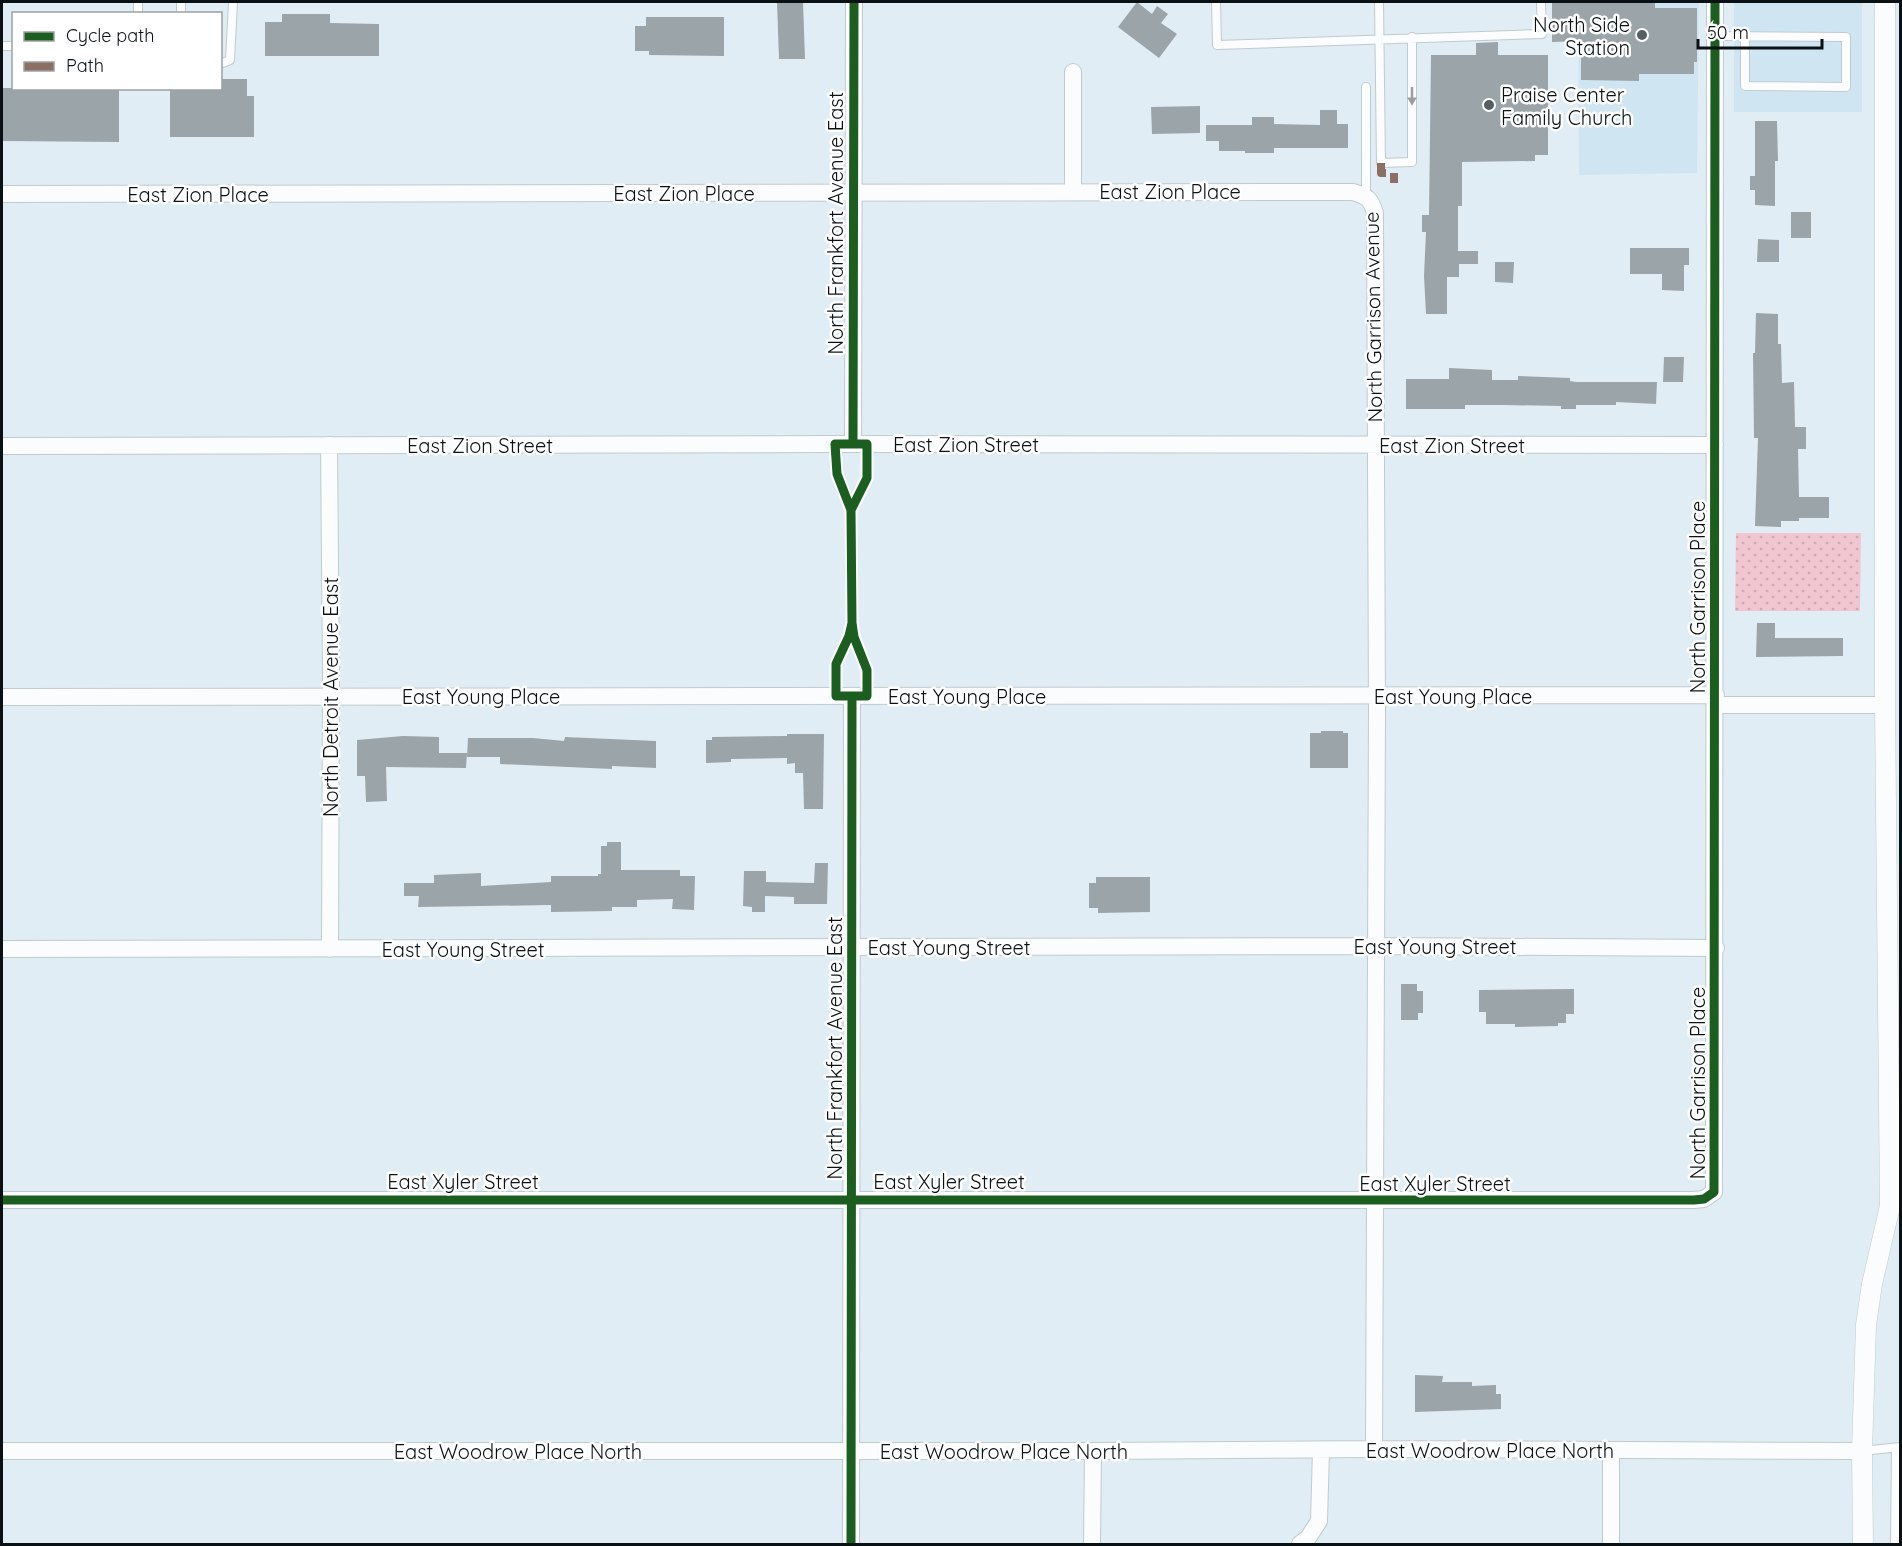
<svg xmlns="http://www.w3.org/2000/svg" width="1902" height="1546" font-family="Quicksand,sans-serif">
<defs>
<pattern id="grass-dots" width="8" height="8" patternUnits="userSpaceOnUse" patternTransform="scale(1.5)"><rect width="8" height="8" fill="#f1c6d0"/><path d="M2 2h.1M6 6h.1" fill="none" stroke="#cda9b2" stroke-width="1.8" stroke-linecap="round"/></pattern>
</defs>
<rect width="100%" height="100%" fill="#e1edf4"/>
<!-- built -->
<path fill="#cfe6f2" d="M1578 2H1699L1697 173 1579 175Z
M1734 2H1862V112H1734Z"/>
<!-- grass -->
<path fill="url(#grass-dots)" d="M1736 533H1861L1860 611H1735Z"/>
<!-- building -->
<path fill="#9ba4a9" d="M777 2H803L805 59H779Z
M1137 2 1152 14 1157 6 1168 14 1161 23 1177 34 1159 58 1118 27Z
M1552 2H1655V8H1697V62H1694V74H1639V81L1581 80V41L1552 42Z
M282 14H330V23L379 24V56H265V22H282Z
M646 17H724V56L649 55V51H635V26H646Z
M1498 42V55H1548V155H1535V161L1462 162V206H1458V251H1478V264H1459V277H1447V314H1426L1424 276 1426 232H1422V215H1429L1431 55H1476V43Z
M220 79H247V96H254V137H170V88H220Z
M2 88H119V142L2 141Z
M1200 106V133L1152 134 1151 107Z
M1320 110H1337V124H1348V148H1274V153H1245V151H1219V141H1206V125H1252V117H1274V124L1320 125Z
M1755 121H1777L1778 161H1775V206L1755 205V190H1750V176H1755Z
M1791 212H1811V238H1791Z
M1758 239 1779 240V262H1757Z
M1630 248H1689V265H1684V291L1662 290V274H1630Z
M1495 262H1514L1513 283 1495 282Z
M1756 313 1778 314V344H1781L1782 383 1794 382 1795 427H1806V449H1798L1799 497H1829V518H1799V521H1781V527L1755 526 1758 438H1754L1753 353H1755Z
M1664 357H1684L1683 382H1663Z
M1449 368 1492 370V380H1518V376L1570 378V381L1576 382H1657L1656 404 1616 402V405H1576V409H1561V406L1504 405H1465V409H1406V379H1449Z
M1757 623H1775V638H1843V656L1756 657Z
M1321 731H1343V733H1348V768H1310V733H1321Z
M787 734H824L823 809H804L803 773H795V763L787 764V758L731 759V762L706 763V740H712V737L787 736Z
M403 736 439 737V753H467L466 768 386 767 387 801 366 802 365 776H357V740Z
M565 737 656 741V768L612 766V769L500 764V757H467L468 738H533L564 741Z
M607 842H621V870H680V876H695L694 910 672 909 673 899 637 900V907H612V911L551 912V905L418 907 419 896H404V883H434V875L481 873V886L551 882V876H598V874H601V846H607Z
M815 863H828L827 904H794V897L765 896V912H752V907L743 906 744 871H766V882L814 883Z
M1096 877H1150V912L1098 913V908H1089V883H1096Z
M1401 984H1417V991H1423V1013H1418V1020H1401Z
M1574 989V1014H1566V1023H1558V1026L1515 1027V1024H1486V1012H1479V990Z
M1415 1375 1443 1376 1442 1382H1472V1386L1496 1385V1394H1501V1409L1415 1412Z"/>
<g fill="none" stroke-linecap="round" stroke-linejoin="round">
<!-- service casing -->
<g stroke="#c1cacf" stroke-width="10">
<path id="service" d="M138 2V14
M1216 2 1217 45 1542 34 1541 2
M1379 2 1381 163 1412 162V37
M181 14V2
M1715 36 1846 37V87L1745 86V36
M2 46H14
M220 64 230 60 233 2
M1366 87V195
M1862 1451 1900 1447
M1895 1544 1896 1448"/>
</g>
<!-- minor casing -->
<g stroke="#c1cacf" stroke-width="18">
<path id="minor" d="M1073 72V191
M2 194 1353 192C1367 196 1371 199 1375 213L1377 712 1374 1449
M853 444 854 2
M329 445 331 680 330 949
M2 446 835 444 1715 445
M2 697 1716 695
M1716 705H1885
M2 949 1375 946 1716 948
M2 1200H1694L1704 1199 1714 1192 1715 2
M2 1451H1093L1374 1449 1862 1451
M1611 1451V1544
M851 1544 852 696
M1092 1544 1093 1451
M1300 1544 1308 1538 1319 1521 1321 1450"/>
</g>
<!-- tertiary casing -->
<g stroke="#c1cacf" stroke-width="21">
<path id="tertiary" d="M1863 1544 1862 1451 1866 1325 1872 1284 1890 1206 1885 705V2"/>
</g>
<!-- service -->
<use href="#service" stroke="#fafcfd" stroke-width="8"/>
<!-- minor -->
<use href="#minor" stroke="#fafcfd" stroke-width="16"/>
<!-- tertiary -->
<use href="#tertiary" stroke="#fafcfd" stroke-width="20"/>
<!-- quiet -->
<path stroke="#8d6e63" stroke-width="8" stroke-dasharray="15 8" stroke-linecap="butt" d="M1381 163V173H1394V183"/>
<!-- cycleway casing -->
<g stroke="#fff" stroke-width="13">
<path id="cycleway" d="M853 444 854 2
M851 510 867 478V444H835L837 474 851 510 852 623 854 637 867 670V696H836V664L849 636 852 623
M2 1200H1694L1704 1199 1714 1192 1715 2
M851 1544 852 696"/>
</g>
<!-- cycleway -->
<use href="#cycleway" stroke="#1b5e20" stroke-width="9"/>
</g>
<!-- one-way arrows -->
<defs><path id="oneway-solid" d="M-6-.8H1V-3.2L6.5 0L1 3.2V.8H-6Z" transform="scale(1.5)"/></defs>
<use fill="#9a9ea0" href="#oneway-solid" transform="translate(1412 96) rotate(90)"/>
<!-- markers -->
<g fill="#555e63" stroke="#fff" stroke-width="2">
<circle cx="1642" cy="35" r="6"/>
<circle cx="1489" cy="105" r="6"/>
</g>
<g text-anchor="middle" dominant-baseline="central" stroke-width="5" stroke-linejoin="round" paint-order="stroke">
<!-- poi labels -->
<g font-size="20" fill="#091115" stroke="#fff" text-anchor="end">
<text x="1630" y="24">North Side<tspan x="1630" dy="23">Station</tspan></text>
<text x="1501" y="94" text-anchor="start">Praise Center<tspan x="1501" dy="23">Family Church</tspan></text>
</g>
<!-- street labels -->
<g font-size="20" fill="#091115" stroke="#fff">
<text x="1170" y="191">East Zion Place</text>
<text x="684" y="193">East Zion Place</text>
<text x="198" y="194">East Zion Place</text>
<text transform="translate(835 223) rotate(-90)">North Frankfort Avenue East</text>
<text transform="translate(1373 317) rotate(-91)">North Garrison Avenue</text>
<text x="966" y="444">East Zion Street</text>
<text x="480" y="445">East Zion Street</text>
<text x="1452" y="445">East Zion Street</text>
<text transform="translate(1697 597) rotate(-90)">North Garrison Place</text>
<text x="481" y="696">East Young Place</text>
<text x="967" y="696">East Young Place</text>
<text x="1453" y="696">East Young Place</text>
<text transform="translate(330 697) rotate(-90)">North Detroit Avenue East</text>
<text x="1435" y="946">East Young Street</text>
<text x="949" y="947">East Young Street</text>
<text x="463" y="949">East Young Street</text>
<text transform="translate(834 1048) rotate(-90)">North Frankfort Avenue East</text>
<text transform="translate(1697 1083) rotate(-90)">North Garrison Place</text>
<text x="463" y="1181">East Xyler Street</text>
<text x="949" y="1181">East Xyler Street</text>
<text x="1435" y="1183">East Xyler Street</text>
<text x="1490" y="1450">East Woodrow Place North</text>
<text x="518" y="1451">East Woodrow Place North</text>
<text x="1004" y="1451">East Woodrow Place North</text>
</g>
</g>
<!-- border -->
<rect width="1902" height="1546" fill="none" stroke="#091115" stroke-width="6"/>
<!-- legend -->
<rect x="12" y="12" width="210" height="78" fill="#ffffff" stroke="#9da0a1" stroke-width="1.5"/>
<rect x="24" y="32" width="30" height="9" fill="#1b5e20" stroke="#9da0a1" stroke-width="1.5"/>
<text x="66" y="42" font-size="18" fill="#091115">Cycle path</text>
<rect x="24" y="62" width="30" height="9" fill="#8d6e63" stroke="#9da0a1" stroke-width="1.5"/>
<text x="66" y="72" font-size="18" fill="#091115">Path</text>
<!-- scale -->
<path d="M1698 39v9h124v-9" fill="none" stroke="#091115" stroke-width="3"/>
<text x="1707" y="39" font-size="18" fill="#091115" stroke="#ffffff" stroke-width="4.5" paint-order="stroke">50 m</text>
</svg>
